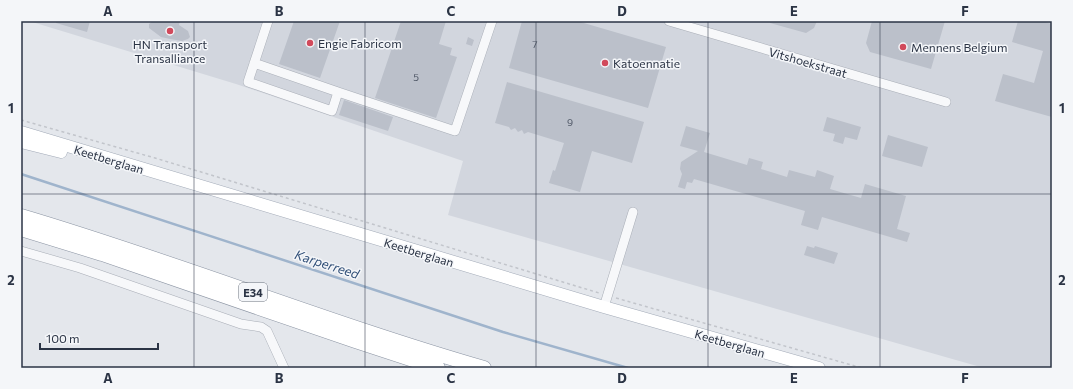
<svg xmlns="http://www.w3.org/2000/svg" width="1073" height="389" font-family="Commissioner,sans-serif">
<rect width="100%" height="100%" fill="#e4e7ec"/>
<!-- built -->
<path fill="#d2d6de" d="M29 21H1052V368H984L448 215 463 161 236 84Z"/>
<g fill="none" stroke-linecap="round" stroke-linejoin="round">
<!-- stream -->
<path stroke="#9fb4cc" stroke-width="2.5" d="M21 174 503 332 628 368"/>
</g>
<!-- building -->
<path fill="#bbc0ca" d="M56 21H90L87 32 56 23Z
M153 21H180L179 25 188 31 190 37 188 39 182 41 170 39 161 37 149 28V24Z
M294 21H340L320 78 279 64Z
M401 21H446L439 44 452 48 450 55 457 57 436 118 375 98Z
M522 21H577L666 47 648 108 509 68Z
M770 21H817L814 28 806 33 770 23Z
M872 21H945L931 69 870 52 866 43Z
M1018 21H1042L1052 24V117L995 101 1003 74 1034 83 1043 51 1012 42Z
M468 37 474 40 472 46 466 44Z
M507 82 644 122 632 163 592 151 580 192 549 183 553 170 555 171 564 143 528 132 524 134 522 130 518 132 515 128 511 130 509 127 495 123Z
M344 100 393 117 388 131 339 115Z
M827 117 861 127 857 140 845 137 843 144 833 141 835 134 823 131Z
M686 126 710 133 704 152 747 165 749 158 763 162 761 169 787 177 789 170 815 177 817 170 834 176 830 189 861 198 865 184 906 196 897 229 910 233 907 242 822 217 818 230 801 225 805 211 694 179 692 183 687 182 685 189 678 187 682 174 680 169 681 162 698 151 680 146Z
M888 135 928 147 922 167 882 156Z
M807 246 814 248 815 246 838 253 834 264 804 255Z"/>
<g fill="none" stroke-linecap="round" stroke-linejoin="round">
<!-- minor casing -->
<g stroke="#a9aeb7" stroke-width="10">
<path id="minor" d="M669 21 946 102
M254 63 338 92 332 111 248 82 268 21
M338 92 455 131 492 21
M21 251 80 268 241 324 261 327 267 331 284 368
M604 307 633 212"/>
</g>
<!-- major casing -->
<g stroke="#a3abb8" stroke-width="13">
<path id="major" d="M21 132 604 307 819 368
M21 142 61 152"/>
</g>
<!-- highway casing -->
<g stroke="#8b94a3" stroke-width="15">
<path id="highway" d="M21 216C177 262 328 323 484 368
M21 229 102 254 355 341 438 368"/>
</g>
<!-- path -->
<path stroke="#c2c5cb" stroke-width="1.5" stroke-dasharray="3 3" stroke-linecap="butt" d="M21 120 155 158 599 293
M616 298 862 368"/>
<!-- minor -->
<use href="#minor" stroke="#f7f8fa" stroke-width="9"/>
<!-- major -->
<use href="#major" stroke="#fff" stroke-width="12"/>
<!-- highway -->
<use href="#highway" stroke="#fff" stroke-width="14"/>
</g>
<!-- grid -->
<path fill="none" stroke="#2b3445" stroke-width="1" stroke-opacity="0.55" d="M194 21V368M365 21V368M536 21V368M708 21V368M880 21V368M21 194H1052"/>
<!-- markers -->
<g fill="#d1495b" stroke="#f4f6f9" stroke-width="1.5">
<circle cx="170" cy="31" r="4"/>
<circle cx="310" cy="43" r="4"/>
<circle cx="903" cy="47" r="4"/>
<circle cx="605" cy="63" r="4"/>
</g>
<g text-anchor="middle" dominant-baseline="central" stroke-width="3" stroke-linejoin="round" paint-order="stroke">
<!-- number labels -->
<g font-size="10" fill="#4f5766">
<text x="535" y="44">7</text>
<text x="416" y="77">5</text>
<text x="570" y="122">9</text>
</g>
<!-- shield labels -->
<rect fill="#f4f6f9" stroke="#676e7b" stroke-width="1" x="239" y="283" width="28" height="18" rx="3"/>
<g font-size="11" font-weight="bold" fill="#2b3445">
<text x="253" y="292">E34</text>
</g>
<!-- poi labels -->
<g font-size="12" fill="#2b3445" stroke="#f4f6f9" text-anchor="start">
<text x="318" y="43">Engie Fabricom</text>
<text x="170" y="44" text-anchor="middle">HN Transport<tspan x="170" dy="14">Transalliance</tspan></text>
<text x="911" y="47">Mennens Belgium</text>
<text x="613" y="63">Katoennatie</text>
</g>
<!-- street labels -->
<g font-size="12" fill="#2b3445" stroke="#f4f6f9">
<text transform="translate(808 62) rotate(16)">Vitshoekstraat</text>
<text transform="translate(109 159) rotate(17)">Keetberglaan</text>
<text transform="translate(419 252) rotate(17)">Keetberglaan</text>
<text transform="translate(730 343) rotate(16)">Keetberglaan</text>
</g>
<!-- water labels -->
<g font-size="13" font-style="italic" fill="#34527a" stroke="#f4f6f9">
<text transform="translate(327 264) rotate(18)">Karperreed</text>
</g>
</g>
<!-- border -->
<rect width="1073" height="389" fill="none" stroke="#f4f6f9" stroke-width="44"/>
<!-- scale -->
<path d="M40 343v6h118v-6" fill="none" stroke="#2b3445" stroke-width="2"/>
<text x="46" y="343" font-size="12" fill="#2b3445" stroke="#f4f6f9" stroke-width="3" paint-order="stroke">100 m</text>
<rect x="22" y="22" width="1029" height="345" fill="none" stroke="#2b3445" stroke-width="1.5"/>
<g font-size="13" text-anchor="middle" font-weight="bold" fill="#2b3445">
<text x="108" y="16">A</text>
<text x="279" y="16">B</text>
<text x="451" y="16">C</text>
<text x="622" y="16">D</text>
<text x="794" y="16">E</text>
<text x="965" y="16">F</text>
<text x="11" y="113">1</text>
<text x="1062" y="113">1</text>
<text x="11" y="285">2</text>
<text x="1062" y="285">2</text>
<text x="108" y="383">A</text>
<text x="279" y="383">B</text>
<text x="451" y="383">C</text>
<text x="622" y="383">D</text>
<text x="794" y="383">E</text>
<text x="965" y="383">F</text>
</g>
</svg>
